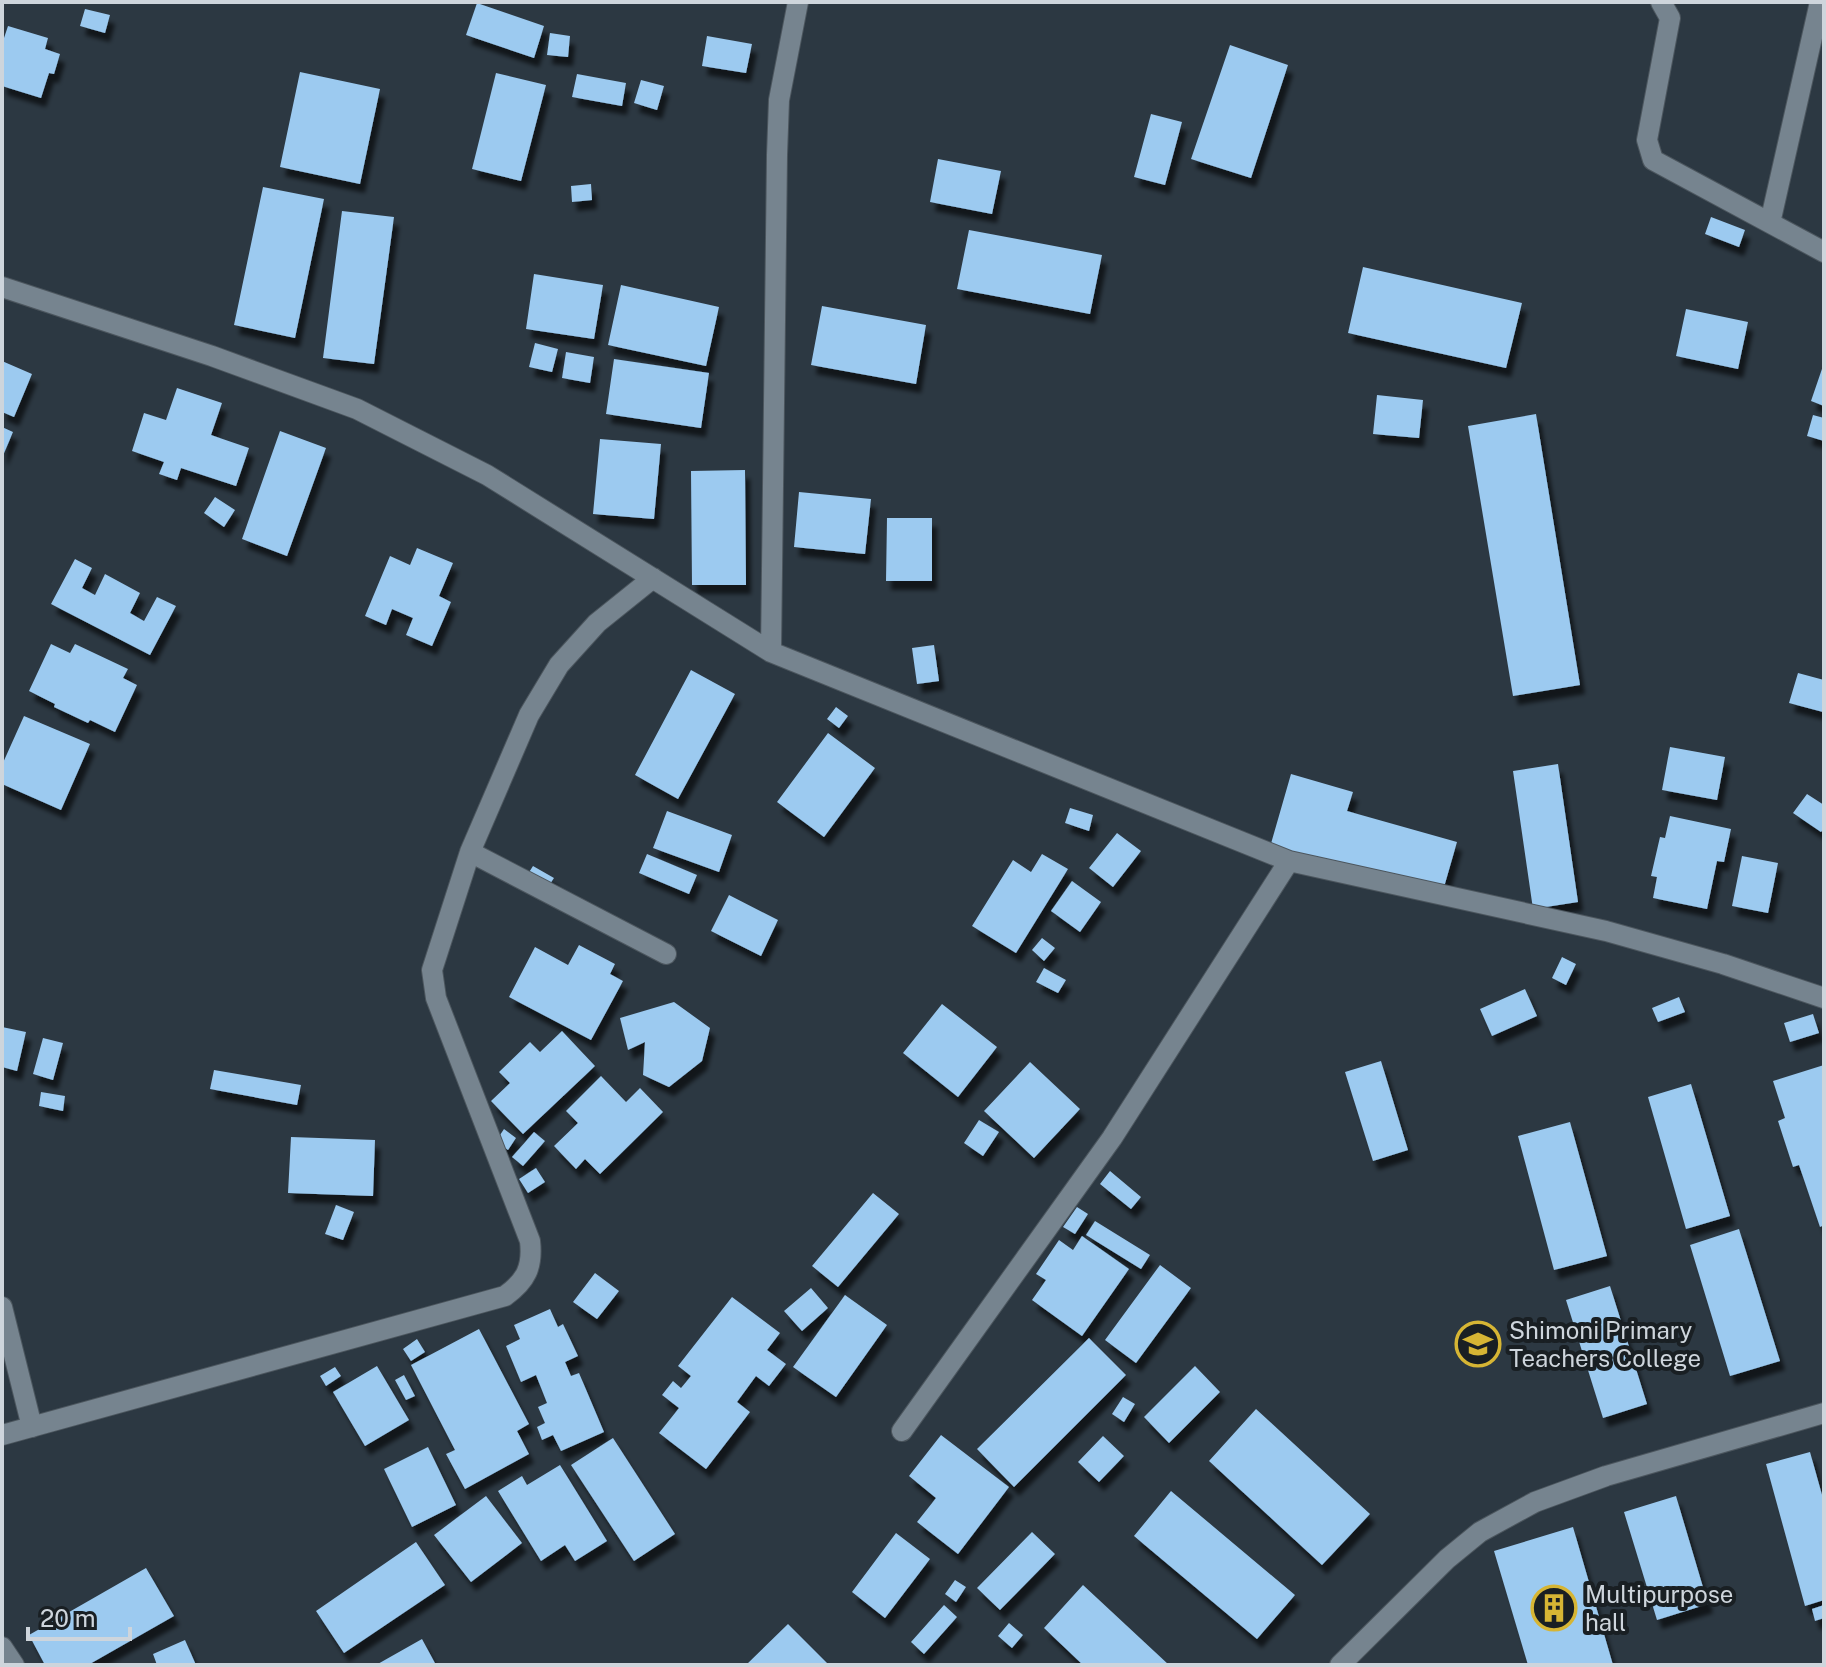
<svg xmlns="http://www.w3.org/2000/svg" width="1826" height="1667" font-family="'Public Sans',sans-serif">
<defs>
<filter id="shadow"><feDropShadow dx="5" dy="9" stdDeviation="2" flood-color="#0009"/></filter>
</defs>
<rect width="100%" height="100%" fill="#2c3842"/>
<!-- building -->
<path fill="#9ccaf0" filter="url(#shadow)" d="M477 3 544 26 534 58 466 35Z
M85 9 110 15 105 33 80 26Z
M8 26 48 38 45 49 60 54 54 74 49 73 41 98 2 86V44Z
M550 33 570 36 568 57 547 55Z
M707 36 752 44 746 73 702 66Z
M1230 45 1288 65 1251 178 1191 159Z
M300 72 380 89 360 184 280 167Z
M496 73 546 85 521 181 472 169Z
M577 74 626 83 622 106 572 97Z
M641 80 664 86 657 110 634 103Z
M1151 114 1182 122 1165 185 1134 177Z
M938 159 1001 171 992 214 930 202Z
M591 184 592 200 572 202 571 186Z
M263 187 324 199 295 338 234 325Z
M342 211 394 217 374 364 323 358Z
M1711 217 1745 230 1739 247 1705 234Z
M969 230 1102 255 1090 314 957 289Z
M1363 267 1522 303 1506 368 1348 333Z
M534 274 603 285 594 339 526 329Z
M621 285 719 307 706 366 608 345Z
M822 306 926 325 916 384 811 365Z
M1686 309 1748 322 1738 369 1676 356Z
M535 343 558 349 552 372 529 367Z
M566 352 594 357 590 383 562 378Z
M614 359 709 373 701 428 606 414Z
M2 361 32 374 14 417 2 412Z
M1824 363V406L1811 401Z
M177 388 222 403 211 435 249 448 236 486 181 468 177 480 159 474 164 462 132 451 144 413 166 420Z
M1377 395 1423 400 1419 438 1373 434Z
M1536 414 1580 685 1513 696 1468 426Z
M1813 415 1824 418V441L1807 436Z
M2 427 13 432 2 458Z
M280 431 326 448 287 556 242 539Z
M600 439 661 444 654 519 593 514Z
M745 470 746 585H692L691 471Z
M799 492 871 499 865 554 794 547Z
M215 497 235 510 224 527 204 513Z
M887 518H932V581H886Z
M417 548 453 563 439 596 451 602 432 646 406 635 413 618 392 609 386 625 365 616 390 556 410 565Z
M75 559 92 568 82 588 95 595 105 574 140 593 130 613 144 621 157 597 176 606 150 655 51 604Z
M51 644 70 653 75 644 128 669 123 678 137 685 115 732 90 720 88 723 54 707 55 704 29 691Z
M934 645 939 681 917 684 912 648Z
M691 670 735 694 678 799 635 775Z
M1798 673 1824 680 1823 712 1789 703Z
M836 707 848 716 839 728 827 719Z
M24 716 90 744 61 810 2 784V765Z
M828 733 875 768 824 837 777 802Z
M1670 747 1725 757 1717 800 1662 790Z
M1558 764 1578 902 1533 909 1513 771Z
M1291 774 1353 792 1347 811 1457 842 1442 894 1270 847Z
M1807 794 1824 805V828L1821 832 1793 813Z
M1070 808 1093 815 1089 831 1065 823Z
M667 811 732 835 719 872 653 848Z
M1670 816 1731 829 1724 862 1717 861 1707 909 1653 898 1657 877 1651 876 1660 837 1665 838Z
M1117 833 1141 851 1113 887 1089 868Z
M647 854 697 875 689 894 639 873Z
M1042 854 1068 869 1016 953 972 926 1013 860 1031 872Z
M1742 856 1778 863 1768 913 1732 906Z
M533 866 554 878 546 890 526 877Z
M1072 881 1101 902 1080 932 1051 911Z
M729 895 778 920 761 956 711 931Z
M1042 938 1055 948 1044 961 1032 950Z
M579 945 615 964 610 974 623 981 591 1040 509 997 535 947 568 965Z
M1562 957 1576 964 1566 985 1552 978Z
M1044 968 1066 980 1058 993 1036 982Z
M1525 989 1537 1016 1492 1036 1480 1009Z
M1679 997 1685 1012 1658 1022 1652 1008Z
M674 1002 710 1028 702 1061 669 1087 643 1075 645 1042 628 1050 620 1018Z
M942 1004 997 1047 958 1097 903 1053Z
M1813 1014 1819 1033 1790 1042 1784 1023Z
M2 1027 26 1032 17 1071 2 1067Z
M562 1031 595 1066 523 1134 491 1101 510 1083 499 1072 530 1042 540 1052Z
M43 1038 63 1043 53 1080 33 1074Z
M1381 1061 1408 1150 1373 1161 1345 1072Z
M1030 1062 1080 1109 1034 1158 984 1111Z
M1824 1065V1225L1820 1227 1799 1165 1793 1167 1778 1121 1785 1118 1773 1081Z
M214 1070 301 1085 297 1105 210 1089Z
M601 1076 626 1102 640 1088 663 1112 600 1174 585 1159 576 1169 554 1146 578 1123 566 1111Z
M1691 1084 1730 1216 1686 1229 1648 1097Z
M41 1092 65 1096 63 1111 39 1106Z
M979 1120 999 1132 983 1156 964 1143Z
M1570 1122 1607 1256 1554 1270 1518 1136Z
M504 1129 516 1138 508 1150 496 1141Z
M534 1132 545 1141 523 1166 512 1157Z
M291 1137 375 1140 373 1196 288 1193Z
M536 1168 545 1182 528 1193 519 1179Z
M1110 1171 1141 1197 1131 1209 1100 1184Z
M873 1193 899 1214 838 1287 812 1266Z
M336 1205 354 1212 343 1240 325 1234Z
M1077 1207 1088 1214 1075 1234 1063 1227Z
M1095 1221 1150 1255 1141 1269 1086 1235Z
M1739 1229 1780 1361 1730 1376 1690 1245Z
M1082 1236 1129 1269 1082 1336 1032 1300 1046 1280 1036 1274 1059 1240 1073 1250Z
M1160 1265 1191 1288 1136 1363 1105 1340Z
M595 1273 619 1291 597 1319 573 1302Z
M1610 1286 1647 1404 1603 1418 1566 1300Z
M811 1288 828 1308 802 1331 784 1311Z
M845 1295 887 1325 836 1397 793 1367Z
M732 1297 780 1333 767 1350 786 1364 769 1386 756 1376 737 1402 750 1412 706 1469 659 1433 679 1408 662 1395 673 1381 681 1388 691 1376 678 1366Z
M550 1309 558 1327 563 1324 578 1356 565 1362 571 1376 579 1373 604 1432 561 1451 553 1435 542 1440 537 1427 545 1423 538 1407 547 1403 536 1375 521 1382 506 1346 520 1339 514 1325Z
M479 1329 529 1424 517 1431 529 1454 465 1489 446 1454 455 1450 411 1365Z
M1089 1338 1126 1375 1014 1487 977 1449Z
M417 1339 425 1352 411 1361 403 1349Z
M377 1366 409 1420 365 1446 333 1392Z
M1195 1366 1220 1392 1169 1443 1144 1417Z
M335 1367 341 1376 326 1386 320 1376Z
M404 1375 415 1396 406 1400 395 1380Z
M1123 1397 1135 1404 1124 1422 1112 1414Z
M1256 1409 1370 1514 1322 1565 1209 1461Z
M941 1435 1009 1487 958 1554 917 1522 936 1498 909 1476Z
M1103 1436 1124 1456 1099 1482 1078 1462Z
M613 1438 675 1534 634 1561 571 1465Z
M428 1447 456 1505 412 1527 384 1469Z
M1810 1452 1824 1502V1600L1805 1606 1766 1464Z
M560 1465 607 1541 575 1561 565 1545 541 1561 498 1491 522 1476 527 1485Z
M1171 1491 1295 1595 1257 1639 1134 1536Z
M486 1496 522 1543 471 1582 434 1535Z
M1676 1496 1708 1604 1657 1620 1624 1512Z
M1573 1527 1613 1665H1528L1494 1551Z
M1032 1532 1055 1554 1000 1610 977 1588Z
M896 1533 930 1559 885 1618 852 1592Z
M416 1542 445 1585 344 1653 316 1611Z
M146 1568 174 1616 88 1665H45L29 1635Z
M955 1580 966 1587 956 1602 945 1594Z
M1083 1585 1169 1665H1083L1044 1628Z
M944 1605 957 1617 924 1654 911 1642Z
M1824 1605V1618L1815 1621 1812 1609Z
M1009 1623 1023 1635 1012 1648 998 1636Z
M788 1624 829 1665H746Z
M422 1639 436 1665H376Z
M185 1640 196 1665H157L153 1654Z"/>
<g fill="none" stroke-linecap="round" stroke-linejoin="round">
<!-- minor casing -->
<g stroke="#4c565e" stroke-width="22">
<path id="minor" d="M1661 2 1670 18 1647 140 1653 160 1824 252
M1770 223 1820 2
M2 287 212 356 357 409 487 475 771 652 1289 861 1606 931 1723 964 1824 998
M771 652 777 155 779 100 798 2
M470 852 666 954
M2 1307 32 1427
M902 1431 1112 1138 1289 861
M2 1435 505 1296C526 1281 533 1267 530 1241L436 998 432 970 470 852 529 715 559 665 597 623 653 578
M2 1647 14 1665
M1340 1665 1447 1559 1480 1532 1535 1502 1606 1476 1824 1413"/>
</g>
<!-- minor -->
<use href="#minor" stroke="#76848f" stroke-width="20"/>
</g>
<!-- icons -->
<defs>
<g id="school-ring" transform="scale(2.3)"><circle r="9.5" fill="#191f23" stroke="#d6b534" stroke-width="1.5"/><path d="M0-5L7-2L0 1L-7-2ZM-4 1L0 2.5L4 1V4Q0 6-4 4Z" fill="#d6b534"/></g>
<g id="building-ring" transform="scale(2.3)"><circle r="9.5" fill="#191f23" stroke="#d6b534" stroke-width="1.5"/><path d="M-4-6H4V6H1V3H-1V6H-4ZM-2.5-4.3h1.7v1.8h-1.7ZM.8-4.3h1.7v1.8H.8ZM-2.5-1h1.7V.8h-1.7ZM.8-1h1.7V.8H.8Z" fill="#d6b534"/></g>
</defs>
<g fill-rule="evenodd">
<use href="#school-ring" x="1478" y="1344"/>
<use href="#building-ring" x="1554" y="1608"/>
</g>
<g text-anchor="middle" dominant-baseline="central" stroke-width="8" stroke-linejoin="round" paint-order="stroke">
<!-- poi labels -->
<g font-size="24" fill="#ced5dc" stroke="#191f23" text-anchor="start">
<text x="1509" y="1330">Shimoni Primary<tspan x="1509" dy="28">Teachers College</tspan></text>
<text x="1585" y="1594">Multipurpose<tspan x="1585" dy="28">hall</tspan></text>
</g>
</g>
<!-- border -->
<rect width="1826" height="1667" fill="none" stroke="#ced5dc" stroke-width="8"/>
<!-- scale -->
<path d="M28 1627v12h102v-12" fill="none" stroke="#ced5dc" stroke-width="4"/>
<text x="40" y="1627" font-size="24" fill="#ced5dc" stroke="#191f23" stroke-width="6" paint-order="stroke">20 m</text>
</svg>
